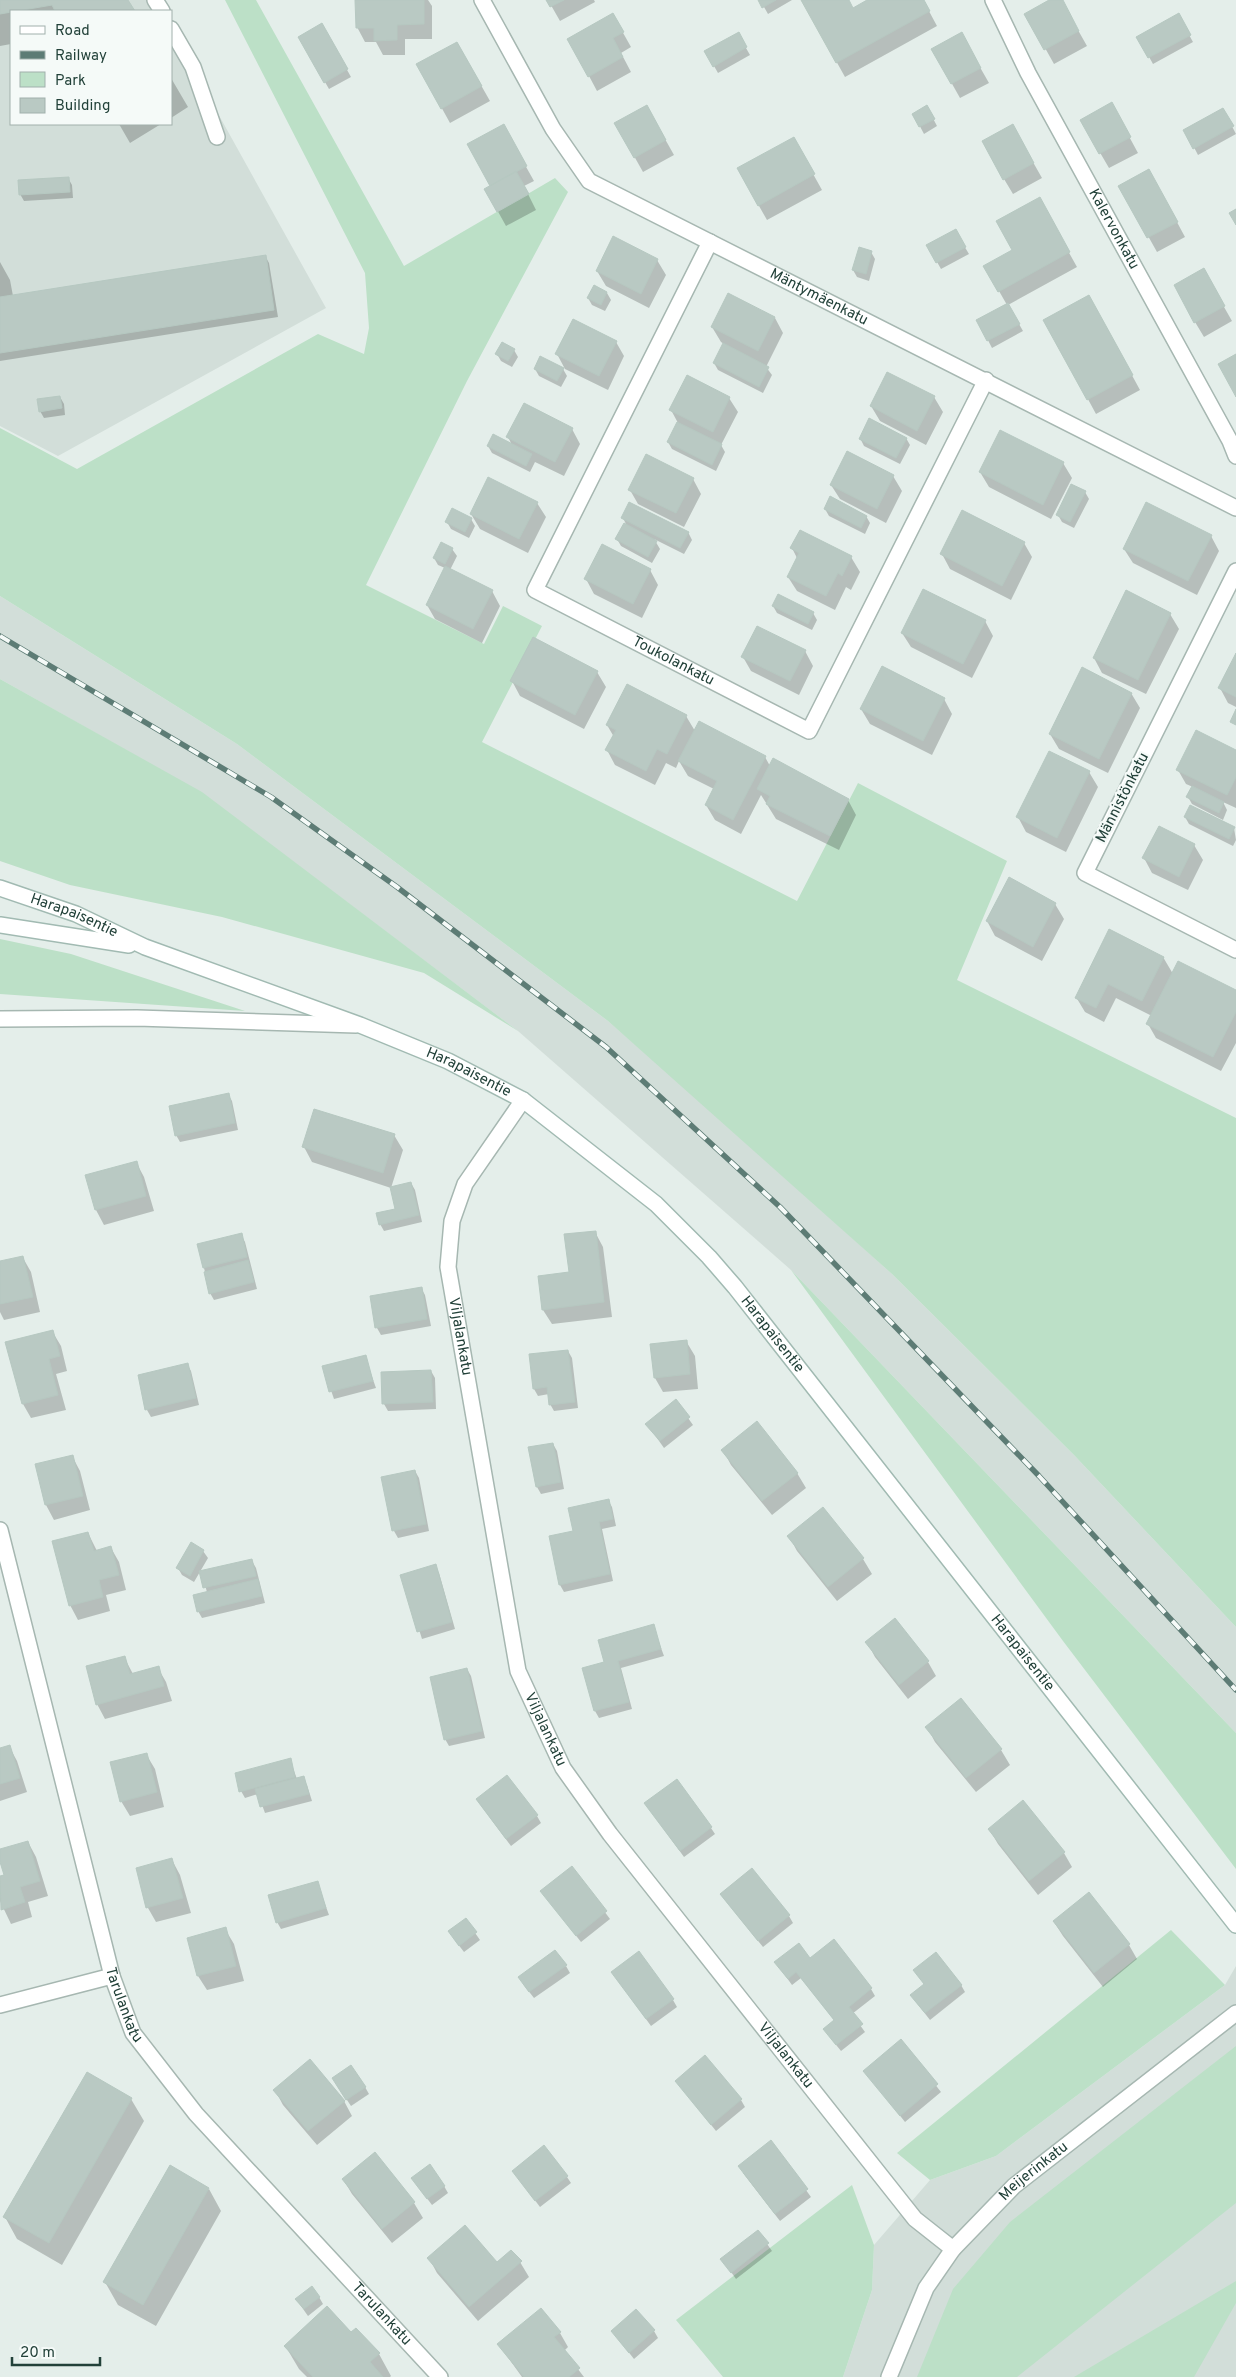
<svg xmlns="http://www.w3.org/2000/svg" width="1236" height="2377" font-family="Overpass,sans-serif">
<rect width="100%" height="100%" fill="#e4eeea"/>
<!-- built -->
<path fill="#d2ded9" d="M0 0H155L162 11H11V124H171V29L326 308 58 456 0 426Z
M0 596 237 744 608 1021 704 1104 892 1274 1074 1455 1236 1627V1733L791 1270 518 1031 202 793 0 679Z
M1236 1966V2377H843L872 2290 874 2245 930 2180 996 2156 1225 1985Z"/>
<!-- green -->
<path fill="#bce0c7" d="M225 0H256L404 266 555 178 568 192 467 381 366 585 484 644 503 606 542 626 482 742 797 901 858 783 1007 861 957 980 1236 1118V1627L1074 1455 892 1274 608 1021 237 744 0 596V428L77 469 318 334 364 354 369 328 365 273Z
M0 679 202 792 518 1031 424 973 222 917 70 885 0 861Z
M0 939 71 954 245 1011 0 994Z
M791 1270 1236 1733V1869L1063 1641Z
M1171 1930 1225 1985 996 2156 930 2180 897 2153Z
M1236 2046V2203L1017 2377H917L953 2289 1010 2222Z
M852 2185 874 2245 872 2290 843 2377H723L676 2320Z
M1236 2281V2303L1194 2377H1074Z"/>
<!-- shadow -->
<path fill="#0003" d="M0 0H127L134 11H11V44L0 46Z
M356 0H428L432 6V39H405V55H383L376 42H365L357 27Z
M548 0H594L595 2 560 21Z
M760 0H792L768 14Z
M802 0H848L853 9 870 0H923L937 26 845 77Z
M1052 0H1061L1087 46 1054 64 1026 14Z
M613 15 631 47 621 53 631 72 597 91 589 76Z
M1178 15 1193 42 1153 64 1138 37Z
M322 25 351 77 329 89 299 37Z
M738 34 750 55 718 73 706 52Z
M961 34 989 83 960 98 933 50Z
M457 43 490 101 450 123 418 65Z
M171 78 188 107 171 118Z
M647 107 674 155 643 172 616 124Z
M927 107 937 126 924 134 914 115Z
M1223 109 1236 134 1198 155 1185 130Z
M1119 118 1138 153 1109 168 1081 120Z
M119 124H161L130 143Z
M503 126 534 181 524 186 536 210 506 226 486 190 492 186Z
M793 138 822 190 767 220 738 169Z
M1021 141 1042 178 1013 194 1004 179Z
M68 178 72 185 73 198 24 201 20 194Z
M1157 185 1185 237 1157 252 1120 186Z
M1039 199 1077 267 1008 305 1023 331 992 348 978 321 1007 305 999 291 1014 250Z
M955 231 969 254 941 269 928 246Z
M871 252 875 259 869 281 857 277 853 270Z
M265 256 269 263 278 317 0 361V262L10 280 13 296Z
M657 260 666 275 649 308 606 286 597 271Z
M1203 270 1232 321 1204 337 1195 322Z
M594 287 607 293 611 300 605 311 592 305 588 298Z
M729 295 775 318 783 333 766 367 772 375 763 393 718 370 714 363 724 344 721 342 712 327Z
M1097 311 1140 390 1096 414 1045 320Z
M616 342 624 356 608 390 565 369 557 354Z
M514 350 518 357 512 367 501 361 497 354Z
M535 369H563L567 376 561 387 539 376Z
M60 397 64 404 65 415 44 418 40 411Z
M934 397 943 412 926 445 880 421 871 406Z
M729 398 738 412 721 445 725 452 716 471 672 449 668 442 678 423 671 410Z
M572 429 580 444 564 476 535 462 530 472 492 453 488 446 512 445 508 437Z
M860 438H906L910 445 900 464 864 446Z
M1063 463 1072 478 1051 519 989 487 980 472Z
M893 476 902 491 886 523 840 499 831 485Z
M693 479 701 494 684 527 638 504 630 490Z
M1085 492 1089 499 1074 528 1062 522 1058 515Z
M537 503 546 517 528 553 480 529 471 514Z
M825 509 866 516 870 523 865 534 829 516Z
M623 518 688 532 692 540 684 554 654 539 660 549 652 563 621 546 617 539 627 526Z
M471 519 475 526 469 538 451 529 447 522Z
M800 531 851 557 860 572 851 590 846 587 835 610 797 591 788 577 797 558 792 548Z
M1211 536 1219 551 1197 595 1133 563 1124 549Z
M1024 543 1032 557 1011 600 950 569 942 554Z
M452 549 457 556 450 570 492 591 500 606 482 643 435 619 427 605 445 568 438 565 434 558Z
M650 570 658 585 642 618 594 594 586 579Z
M773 606 813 613 817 620 812 630 777 613Z
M1170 614 1179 629 1146 694 1102 673 1094 658Z
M985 621 993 636 972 678 911 647 902 633Z
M805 651 813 666 799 695 751 671 743 657Z
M1236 656V707L1228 703 1220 688Z
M597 672 606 687 584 729 520 696 512 681Z
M1131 693 1140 708 1108 773 1059 749 1050 734Z
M944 699 952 714 932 755 870 724 861 709Z
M686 716 695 731 765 757 770 766 848 800 856 815 839 850 776 819 761 795 741 834 715 820 706 805 714 789 688 776 679 761 676 768 666 763 655 785 615 765 607 750 614 737 607 725Z
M1236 751V808L1223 802 1227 810 1223 820 1192 804 1188 797 1193 787 1186 784 1178 770Z
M1050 753 1089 772 1098 787 1066 852 1026 832 1018 817Z
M1185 817 1234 828 1236 840 1233 846 1189 824Z
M1194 845 1203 860 1188 890 1152 873 1144 858Z
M1009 879 1055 904 1064 919 1042 961 995 936 987 921Z
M1163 957 1173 974 1236 991V1043L1221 1071 1156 1038 1148 1024 1152 1016 1116 998 1104 1022 1085 1012 1076 997Z
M228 1094 232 1101 238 1130 180 1142 176 1135Z
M394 1135 403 1150 391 1188 312 1162 304 1147Z
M136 1162 144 1177 154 1211 104 1225 96 1210 87 1176Z
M411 1183 415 1190 422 1222 384 1231 380 1224 397 1210Z
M595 1232 603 1247 612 1317 552 1324 543 1310 570 1273Z
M241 1235 245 1242 257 1289 214 1300 210 1293 204 1268Z
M23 1258 31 1272 40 1312 4 1320 0 1312V1262Z
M421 1288 425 1295 431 1326 381 1335 377 1328Z
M52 1331 61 1346 67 1371 56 1374 66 1410 31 1418 23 1404Z
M686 1341 695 1356 698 1389 663 1392 655 1378Z
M568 1351 572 1358 578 1408 554 1411 550 1404 549 1394 538 1396 534 1389Z
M365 1357 376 1388 334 1399 323 1367Z
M187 1364 191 1371 199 1405 151 1417 147 1410Z
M431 1371 435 1378 436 1409 388 1411 384 1404Z
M676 1401 693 1425 664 1448 647 1424Z
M553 1444 557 1451 564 1489 541 1494 537 1487Z
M723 1450 797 1473 806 1488 772 1515 731 1465Z
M72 1456 80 1471 90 1510 54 1520 46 1505 36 1465Z
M415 1471 419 1478 429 1531 398 1538 394 1531Z
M608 1500 612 1507 616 1526 602 1529 613 1581 564 1592 560 1585 550 1537 574 1532Z
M823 1509 863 1559 872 1574 837 1601 797 1551 789 1536Z
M88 1533 97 1551 111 1548 119 1562 126 1590 106 1595 110 1611 78 1620 70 1605Z
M203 1551 208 1558 194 1582 182 1575 178 1568Z
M252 1561 256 1568 265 1603 202 1618 198 1611 207 1592 201 1572Z
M435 1566 439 1573 455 1629 422 1639 402 1576Z
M653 1626 664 1656 621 1668 632 1709 599 1718 595 1711 584 1669 605 1663Z
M867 1642 928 1662 936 1676 908 1699 875 1657Z
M124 1657 133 1674 158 1668 166 1682 172 1701 105 1719 97 1704Z
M467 1669 471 1676 485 1738 449 1746 445 1739Z
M961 1700 1001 1750 1010 1765 976 1792 935 1742 927 1727Z
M9 1746 17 1761 27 1792 0 1801V1749Z
M146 1754 155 1769 164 1807 130 1816 121 1801Z
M290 1760 297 1779 303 1778 307 1785 312 1801 265 1813 258 1794 245 1798 241 1791Z
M477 1800 537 1816 541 1823 511 1846Z
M650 1810 711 1828 715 1834 684 1857Z
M989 1829 1064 1853 1072 1867 1038 1895 998 1844Z
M28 1842 36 1857 48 1896 28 1902 32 1917 11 1924 0 1901V1877L5 1875 0 1851Z
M172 1860 180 1875 191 1913 156 1922 148 1908 137 1869Z
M572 1868 610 1919 581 1942 542 1892Z
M317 1882 329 1915 281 1929 277 1922Z
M721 1895 789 1916 793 1923 763 1947Z
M466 1920 480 1940 464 1952 454 1939Z
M1054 1922 1129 1945 1137 1959 1103 1987 1063 1936Z
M225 1929 234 1944 244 1981 207 1990 198 1976 188 1939Z
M810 1960 871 1989 875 1996 852 2014 865 2032 841 2051 829 2036 835 2021 801 1978 792 1985 776 1963Z
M566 1966 570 1973 534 1998 523 1984Z
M914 1970 961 1985 965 1992 930 2020 916 2002 925 1985Z
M617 1979 673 2000 677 2007 651 2026Z
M901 2041 941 2092 905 2122 865 2071Z
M676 2081 741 2100 745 2107 716 2131Z
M337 2085 365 2087 369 2094 351 2106Z
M275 2090 344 2101 352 2116 317 2145 283 2105Z
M131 2099 144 2121 62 2265 17 2239 5 2217Z
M771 2142 811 2197 780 2221 743 2173Z
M375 2154 414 2203 423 2218 392 2243 352 2194 343 2179Z
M513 2171 567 2177 571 2183 540 2207Z
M417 2185 444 2186 448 2193 432 2205Z
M209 2189 221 2211 156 2326 118 2305 105 2282Z
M758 2231 772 2251 736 2279 722 2259Z
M429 2258 497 2264 520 2262 529 2277 478 2321 437 2273Z
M319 2297 323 2304 308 2316 296 2299Z
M612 2331H654L658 2338 634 2359Z
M560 2333 568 2347 564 2351 584 2377H522L499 2345Z
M351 2334 379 2354 391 2376 390 2377H307L299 2369 286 2347Z"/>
<!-- building -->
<path fill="#b9c9c3" stroke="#b6c8c1" d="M0 0H128L135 11H55L52 5 0 14Z
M355 0H424V24L397 25V40L374 41V28H356Z
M546 0H564L550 7Z
M758 0H776L762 8Z
M801 0H849L853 8 867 0H924L930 11 836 63Z
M1049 0H1063L1079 31 1044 50 1024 14Z
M613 13 624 32 613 38 623 57 588 77 567 39Z
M1179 13 1191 35 1148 58 1136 37Z
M322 23 348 69 324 83 298 37Z
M739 32 747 47 713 67 704 51Z
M962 32 981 68 951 84 931 49Z
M457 42 482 86 441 109 416 64Z
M1112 102 1131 137 1099 154 1080 120Z
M647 105 666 140 634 158 614 123Z
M927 105 935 119 919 127 912 114Z
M1223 108 1234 126 1193 149 1183 130Z
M504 124 527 166 490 186 467 144Z
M1013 124 1034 163 1003 180 982 141Z
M794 137 815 174 758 206 737 168Z
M1149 169 1178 222 1147 238 1118 186Z
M516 171 529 194 497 212 484 189Z
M69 177 70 192 19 195 18 180Z
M1040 197 1070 252 998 292 983 266 1012 250 996 221Z
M1236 209V225L1229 213Z
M956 229 966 247 936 263 926 245Z
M613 236 658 259 641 294 596 271Z
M859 247 872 251 866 274 852 270Z
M266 255 274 310 0 353V297Z
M1204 268 1225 306 1194 323 1174 285Z
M594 285 607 292 601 305 587 298Z
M728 293 775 317 758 351 711 327Z
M1089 295 1133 375 1087 400 1043 320Z
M1008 303 1020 324 987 341 976 320Z
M573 319 617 341 599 376 555 354Z
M502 342 515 349 508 361 495 354Z
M723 343 769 367 759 387 713 363Z
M1236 354V397L1218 364Z
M540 356 564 368 557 381 534 369Z
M887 372 935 396 917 431 870 406Z
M687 375 730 397 713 432 669 410Z
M60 396 62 408 39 412 37 399Z
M524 403 573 428 555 462 506 437Z
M869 418 907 438 896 458 859 439Z
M677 422 722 444 712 465 667 442Z
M1000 430 1064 462 1043 505 979 472Z
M493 434 532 454 526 466 487 446Z
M847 451 894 475 877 509 830 485Z
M646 454 694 478 676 513 628 490Z
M488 477 538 502 519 539 470 514Z
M1071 484 1086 491 1070 522 1056 515Z
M830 496 867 516 861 528 824 509Z
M629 502 689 532 680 548 621 518Z
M1146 502 1212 535 1188 581 1123 549Z
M452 508 472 518 465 532 445 522Z
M962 510 1025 542 1002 586 940 554Z
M624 523 657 541 648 557 615 539Z
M800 530 852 556 842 576 838 573 826 596 787 577 799 553 790 548Z
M441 542 453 548 445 564 433 558Z
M602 544 651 569 633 604 584 579Z
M445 566 493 590 473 629 426 605Z
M923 589 986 620 963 664 901 633Z
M1126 590 1171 613 1138 680 1093 658Z
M778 594 814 612 808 624 772 606Z
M757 626 806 650 790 681 741 657Z
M533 637 598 671 575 715 510 681Z
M1236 653V697L1218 688Z
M882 666 945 698 923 741 860 709Z
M1082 667 1132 693 1099 759 1049 734Z
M627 684 687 715 667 754 657 749 646 771 605 750 616 730 606 725Z
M1236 709V725L1230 722Z
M699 721 766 756 733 820 705 805 717 781 678 761Z
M1196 730 1236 750V777L1227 795 1176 770Z
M1049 751 1090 771 1057 838 1016 817Z
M773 758 849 799 830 836 766 804 770 796 757 789Z
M1192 786 1224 802 1219 813 1186 797Z
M1190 805 1235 827 1229 839 1184 817Z
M1159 826 1195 844 1179 877 1142 858Z
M1009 877 1056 903 1033 947 986 921Z
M1109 929 1164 957 1142 1001 1108 984 1096 1008 1075 998Z
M1178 961 1236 990V1012L1213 1057 1146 1024Z
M229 1093 235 1123 175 1136 169 1106Z
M314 1109 395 1134 383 1173 302 1147Z
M137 1161 146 1196 95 1210 85 1175Z
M411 1182 419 1215 379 1225 376 1213 395 1209 390 1187Z
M596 1231 604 1302 542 1310 538 1276 569 1272 564 1234Z
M242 1233 247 1257 203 1268 197 1244Z
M23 1256 33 1297 0 1304V1261Z
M248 1260 254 1282 209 1294 204 1272Z
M422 1287 427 1319 375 1328 370 1296Z
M53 1330 60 1356 49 1359 58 1395 22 1404 5 1342Z
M687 1340 690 1374 654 1378 650 1344Z
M568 1350 575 1402 549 1405 547 1387 533 1389 529 1354Z
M366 1355 373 1381 329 1392 322 1366Z
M188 1363 196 1398 145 1410 138 1375Z
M431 1370 433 1402 382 1404 381 1372Z
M676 1399 690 1417 660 1441 645 1424Z
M757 1421 798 1473 762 1501 721 1450Z
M553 1443 561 1482 536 1487 528 1447Z
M73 1455 83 1496 45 1505 35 1464Z
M415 1470 426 1524 392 1531 381 1477Z
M609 1499 613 1519 599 1522 610 1574 559 1585 549 1536 573 1531 568 1508Z
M823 1507 864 1558 828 1587 787 1536Z
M88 1532 94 1551 111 1546 119 1575 99 1580 103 1597 69 1606 52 1541Z
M191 1542 204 1550 190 1576 176 1568Z
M252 1559 256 1576 203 1588 199 1571Z
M436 1564 452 1622 417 1632 400 1575Z
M258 1579 262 1596 197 1612 193 1595Z
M895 1618 929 1661 899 1685 865 1642Z
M654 1624 661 1649 618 1661 629 1702 594 1711 582 1668 604 1662 598 1640Z
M125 1656 130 1674 159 1666 164 1686 96 1705 86 1666Z
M467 1668 482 1731 444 1740 430 1677Z
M961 1698 1002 1749 966 1778 925 1727Z
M10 1745 20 1778 0 1784V1748Z
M147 1753 157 1792 120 1802 110 1762Z
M291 1758 295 1777 239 1792 235 1773Z
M507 1775 538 1815 506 1839 476 1799Z
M304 1776 309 1794 260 1807 255 1789Z
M677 1779 712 1827 680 1851 644 1803Z
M1023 1800 1065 1852 1029 1881 988 1829Z
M28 1841 40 1881 20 1887 25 1902 1 1910 0 1876 4 1875 0 1862V1849Z
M172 1858 183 1898 146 1908 136 1868Z
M572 1866 607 1911 576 1936 540 1891Z
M752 1868 790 1915 758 1941 720 1894Z
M318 1881 326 1908 276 1923 268 1895Z
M1089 1892 1130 1944 1094 1973 1053 1921Z
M466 1918 477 1932 459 1946 448 1931Z
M226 1927 236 1966 197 1976 187 1938Z
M834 1939 872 1988 849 2007 863 2024 836 2045 823 2029 834 2020 796 1972 788 1979 774 1962 799 1943 810 1958Z
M555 1950 567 1965 529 1992 518 1977Z
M639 1951 674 1999 646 2019 611 1972Z
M936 1952 962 1985 925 2013 910 1995 924 1984 913 1970Z
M901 2039 938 2084 900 2116 863 2071Z
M705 2055 742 2099 711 2125 675 2081Z
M310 2059 345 2101 308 2131 273 2090Z
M351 2065 366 2087 346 2100 332 2078Z
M87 2072 132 2098 49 2243 3 2217Z
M771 2140 808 2189 775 2214 738 2166Z
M544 2145 568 2176 535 2201 512 2171Z
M375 2152 415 2202 382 2229 342 2179Z
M430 2164 445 2186 427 2199 411 2178Z
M170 2165 209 2188 143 2305 103 2282Z
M465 2225 497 2262 511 2250 522 2261 469 2307 427 2258Z
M758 2230 769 2243 731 2273 720 2259Z
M312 2286 320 2297 304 2309 295 2299Z
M327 2306 351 2332 356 2328 380 2353 370 2362 383 2377H313L284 2346Z
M541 2308 561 2332 554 2337 580 2368 569 2377H524L497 2344Z
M636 2309 655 2330 629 2353 611 2331Z"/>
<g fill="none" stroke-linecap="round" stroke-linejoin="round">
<!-- service casing -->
<g stroke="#a6b7b1" stroke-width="18">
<path id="service" d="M155 0 162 11
M171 29 193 67 217 137"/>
</g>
<!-- minor casing -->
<g stroke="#a6b7b1" stroke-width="18">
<g id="minor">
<path id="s1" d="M482 0 553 129 589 181 1236 508"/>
<path id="s2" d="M993 0 1028 73 1230 441 1236 456"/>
<path id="s3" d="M710 242 535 590 809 731 986 380"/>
<path d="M1236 571 1085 873 1236 950"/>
<path d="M0 1019 137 1018 356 1025"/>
<path id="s4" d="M523 1100 465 1184 452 1221 448 1267 518 1671 563 1768 610 1834 915 2219 953 2249"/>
<path id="s5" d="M0 1530 112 1976 133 2033 196 2114 440 2377"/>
<path d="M0 2005 112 1976"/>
</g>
</g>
<!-- tertiary casing -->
<g stroke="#a6b7b1" stroke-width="18">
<g id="tertiary">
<path id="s6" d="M889 2377 926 2288 953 2249 1014 2186 1236 2013"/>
</g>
</g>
<!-- secondary casing -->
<g stroke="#a1bab2" stroke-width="18">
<g id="secondary">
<path id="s7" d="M0 888 76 914 145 947 360 1025 448 1061 523 1100 656 1204 709 1257 735 1287 1236 1925"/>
<path d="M0 925 129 945"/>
</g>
</g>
<!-- service -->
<use href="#service" stroke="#fff" stroke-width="15"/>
<!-- minor -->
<use href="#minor" stroke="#fff" stroke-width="15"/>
<!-- tertiary -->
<use href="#tertiary" stroke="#fff" stroke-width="15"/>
<!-- secondary -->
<use href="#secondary" stroke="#fff" stroke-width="15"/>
<!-- rail casing -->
<g stroke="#5d7c75" stroke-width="5.5">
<path id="rail" d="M0 636 271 797 397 887 606 1047 780 1207 1039 1476 1236 1690"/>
</g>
<!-- rail -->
<use href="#rail" stroke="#f5faf8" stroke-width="4" stroke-dasharray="11" stroke-linecap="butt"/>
</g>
<g text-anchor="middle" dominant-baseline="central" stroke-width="4.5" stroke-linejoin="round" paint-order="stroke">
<!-- street labels -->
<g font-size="15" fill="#224139" stroke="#f5faf8">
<text stroke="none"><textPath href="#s2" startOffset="259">Kalervonkatu</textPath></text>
<text stroke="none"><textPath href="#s1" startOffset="468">Mäntymäenkatu</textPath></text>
<text stroke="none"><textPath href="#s3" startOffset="545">Toukolankatu</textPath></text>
<text transform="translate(1123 798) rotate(-63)">Männistönkatu</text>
<text stroke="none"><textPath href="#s7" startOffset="79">Harapaisentie</textPath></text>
<text stroke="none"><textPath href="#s7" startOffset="504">Harapaisentie</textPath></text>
<text stroke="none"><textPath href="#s7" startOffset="909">Harapaisentie</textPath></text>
<text stroke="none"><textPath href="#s4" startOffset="258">Viljalankatu</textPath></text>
<text stroke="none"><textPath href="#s7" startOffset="1314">Harapaisentie</textPath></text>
<text stroke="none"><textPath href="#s4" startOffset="662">Viljalankatu</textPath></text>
<text stroke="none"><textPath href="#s5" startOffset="491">Tarulankatu</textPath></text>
<text stroke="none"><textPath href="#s4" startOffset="1068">Viljalankatu</textPath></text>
<text stroke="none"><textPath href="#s6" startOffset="256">Meijerinkatu</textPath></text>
<text stroke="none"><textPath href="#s5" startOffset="896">Tarulankatu</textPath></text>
</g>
</g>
<!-- legend -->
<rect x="10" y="10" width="162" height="115" fill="#f5faf8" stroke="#a1b0ac"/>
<rect x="20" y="26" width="25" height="8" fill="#ffffff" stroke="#a1b0ac"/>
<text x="55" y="35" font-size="15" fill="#224139">Road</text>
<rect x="20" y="51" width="25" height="8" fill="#5d7c75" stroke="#a1b0ac"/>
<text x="55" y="60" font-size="15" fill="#224139">Railway</text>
<rect x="20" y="72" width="25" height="15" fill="#bce0c7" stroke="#a1b0ac"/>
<text x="55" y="85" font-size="15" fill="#224139">Park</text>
<rect x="20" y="98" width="25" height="15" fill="#b9c9c3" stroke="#a1b0ac"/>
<text x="55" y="110" font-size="15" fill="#224139">Building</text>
<!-- scale -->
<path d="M12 2357v8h88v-8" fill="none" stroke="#224139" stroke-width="2.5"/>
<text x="20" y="2357" font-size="15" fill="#224139" stroke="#f5faf8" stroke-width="4" paint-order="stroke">20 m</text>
</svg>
